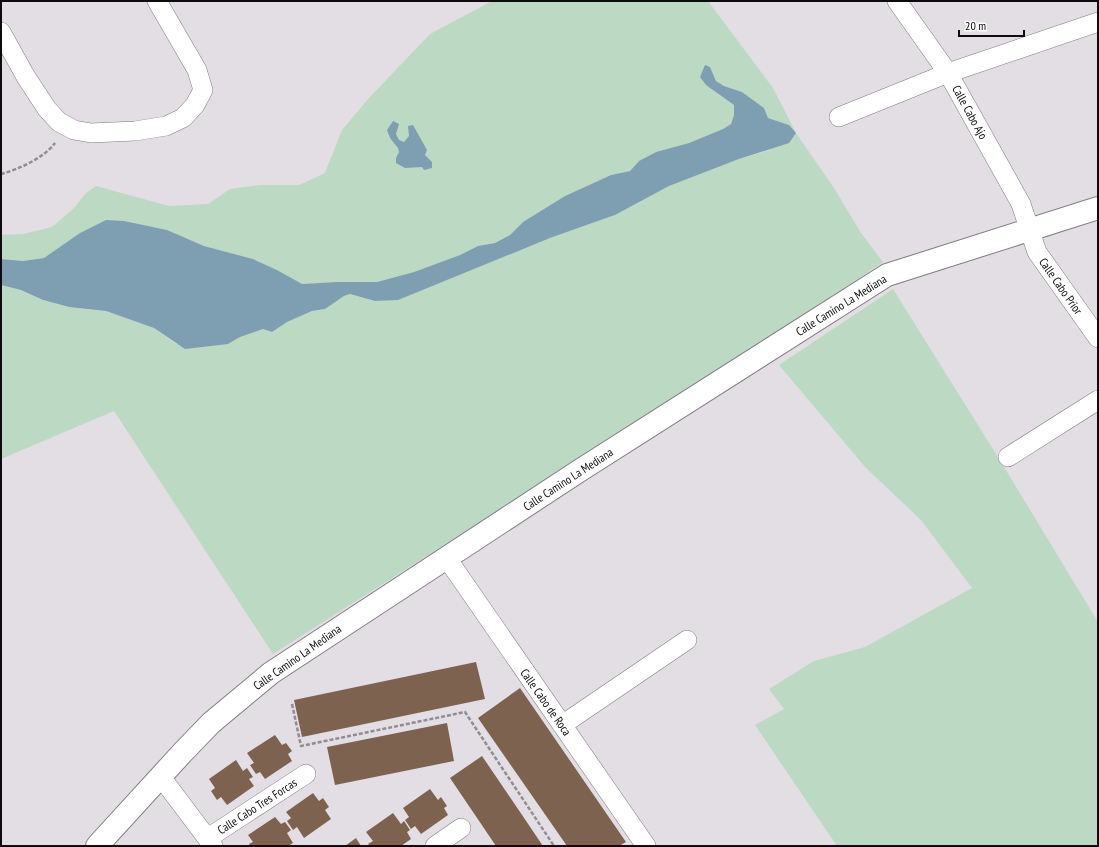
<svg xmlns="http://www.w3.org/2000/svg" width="1099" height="847" font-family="'PT Sans Narrow',sans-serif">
<rect width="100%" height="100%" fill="#e3dde4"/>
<!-- green -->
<path fill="#bcdac3" d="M492 1H708L773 88 796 133 834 188 861 233 883 262 823 303 273 654 114 411 1 459V285L21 290 43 300 68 307 106 311 154 328 176 344H228L240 337 263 329 272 332 287 322 312 311 325 309 344 296 350 294 375 301 398 299 550 238 615 215 669 186 739 159 770 150 789 125 768 118 764 108 742 92 724 86 716 81 710 68 705 65 723 96 734 105V115L731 124 723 129 689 143 656 152 639 161 630 171 611 175 565 196 523 222 510 235 495 243 478 246 460 255 414 272 377 282H336L301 284 277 270 253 259 204 246 167 230 147 226 58 249 44 258 23 261 1 259V235L23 234 52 227 74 208 86 193 96 186 169 206 208 204 230 189 260 185H299L325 173 342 130 369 98 430 34Z
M893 289 1001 462 1098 622V846H837L755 725 784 709 769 689 814 661 865 647 972 588 921 520 866 468 779 365Z"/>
<!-- water -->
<path fill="#7e9fb1" d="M705 65 710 67 716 81 724 86 742 92 764 108 768 118 789 125 796 133 789 143 739 159 669 186 615 215 550 238 398 300 375 301 350 294 344 296 325 309 312 311 287 322 272 332 263 329 240 337 228 344 185 349 154 328 106 311 69 307 43 300 21 290 1 285V259L23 261 44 258 80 233 106 220 124 221 167 230 204 246 253 259 277 270 302 284 336 282H377L414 272 460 255 478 246 495 243 510 235 523 222 565 196 611 175 630 171 639 161 656 152 689 143 723 129 731 124 734 115V105L706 85 700 77Z
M393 121 399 124 396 134 399 140 404 142 409 136 408 126 413 125 427 150 425 155 432 162V168L424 170 422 167 405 168 396 163V158L399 152 398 148 390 138 387 130Z"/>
<!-- building -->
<path fill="#7e6250" d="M476 662 485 699 302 737 294 700Z
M520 688 626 842 619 846H567L478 718Z
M447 723 454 761 335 785 327 747Z
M275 735 282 745 286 743 292 751 288 754 292 761 265 779 260 772 256 774 250 765 254 763 247 753Z
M482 756 543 846H496L450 778Z
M236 760 243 771 247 768 253 777 249 779 254 786 227 805 221 797 217 800 211 791 215 788 209 779Z
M430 789 438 800 441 797 447 806 444 808 448 815 421 834 415 826 411 829 405 820 409 817 403 808Z
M313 793 319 801 323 798 329 807 325 810 331 819 304 838 297 827 293 830 287 821 291 818 286 812Z
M393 813 401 824 404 821 410 830 407 832 411 839 401 846H370L368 844 373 841 366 832Z
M275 817 281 824 285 822 291 830 287 833 293 843 288 846H250L249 844 253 842 248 835Z
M356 838 361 846H345Z"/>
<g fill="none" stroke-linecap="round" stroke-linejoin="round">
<!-- street casing -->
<g stroke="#817c82" stroke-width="20">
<path id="street" d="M897 1 948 73 1021 204 1037 252 1098 338
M1 32 26 77 47 109 59 122 74 130 91 133 135 131 166 126 183 118 195 105 203 90 197 70 157 1
M839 117 948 73 1098 22
M1008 457 1098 400
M446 557 646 846
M562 725 687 640
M161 777 213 846
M208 838 306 774
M435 846 461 828"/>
</g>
<!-- secondary casing -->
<g stroke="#817c82" stroke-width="24">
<path id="secondary" d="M97 846 183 752 211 723 271 673 579 471 887 275 1098 208"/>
</g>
<!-- path -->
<path stroke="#908c91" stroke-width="2.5" stroke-dasharray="4 2" stroke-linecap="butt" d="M1 174C19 169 44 158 55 143
M292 704 301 746 465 712 554 846"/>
<!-- street -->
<use href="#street" stroke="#fff" stroke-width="19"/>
<!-- secondary -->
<use href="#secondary" stroke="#fff" stroke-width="22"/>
</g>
<g text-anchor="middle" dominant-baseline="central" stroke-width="4" stroke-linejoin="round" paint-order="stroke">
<!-- street labels -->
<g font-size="12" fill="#0d0b0d" stroke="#fff">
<text transform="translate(970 112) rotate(61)">Calle Cabo Ajo</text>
<text transform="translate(1061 286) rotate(55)">Calle Cabo Prior</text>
<text transform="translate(841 305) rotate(-32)">Calle Camino La Mediana</text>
<text transform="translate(568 479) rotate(-33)">Calle Camino La Mediana</text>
<text transform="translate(297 657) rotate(-35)">Calle Camino La Mediana</text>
<text transform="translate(546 702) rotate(55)">Calle Cabo de Roca</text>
<text transform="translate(257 806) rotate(-33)">Calle Cabo Tres Forcas</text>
</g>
</g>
<!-- border -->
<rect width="1099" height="847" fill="none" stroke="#0d0b0d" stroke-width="4"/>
<!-- scale -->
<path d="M959 30v6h65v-6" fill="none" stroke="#0d0b0d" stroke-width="2"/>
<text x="965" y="30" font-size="12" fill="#0d0b0d" stroke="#ffffff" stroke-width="3" paint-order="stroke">20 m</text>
</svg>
